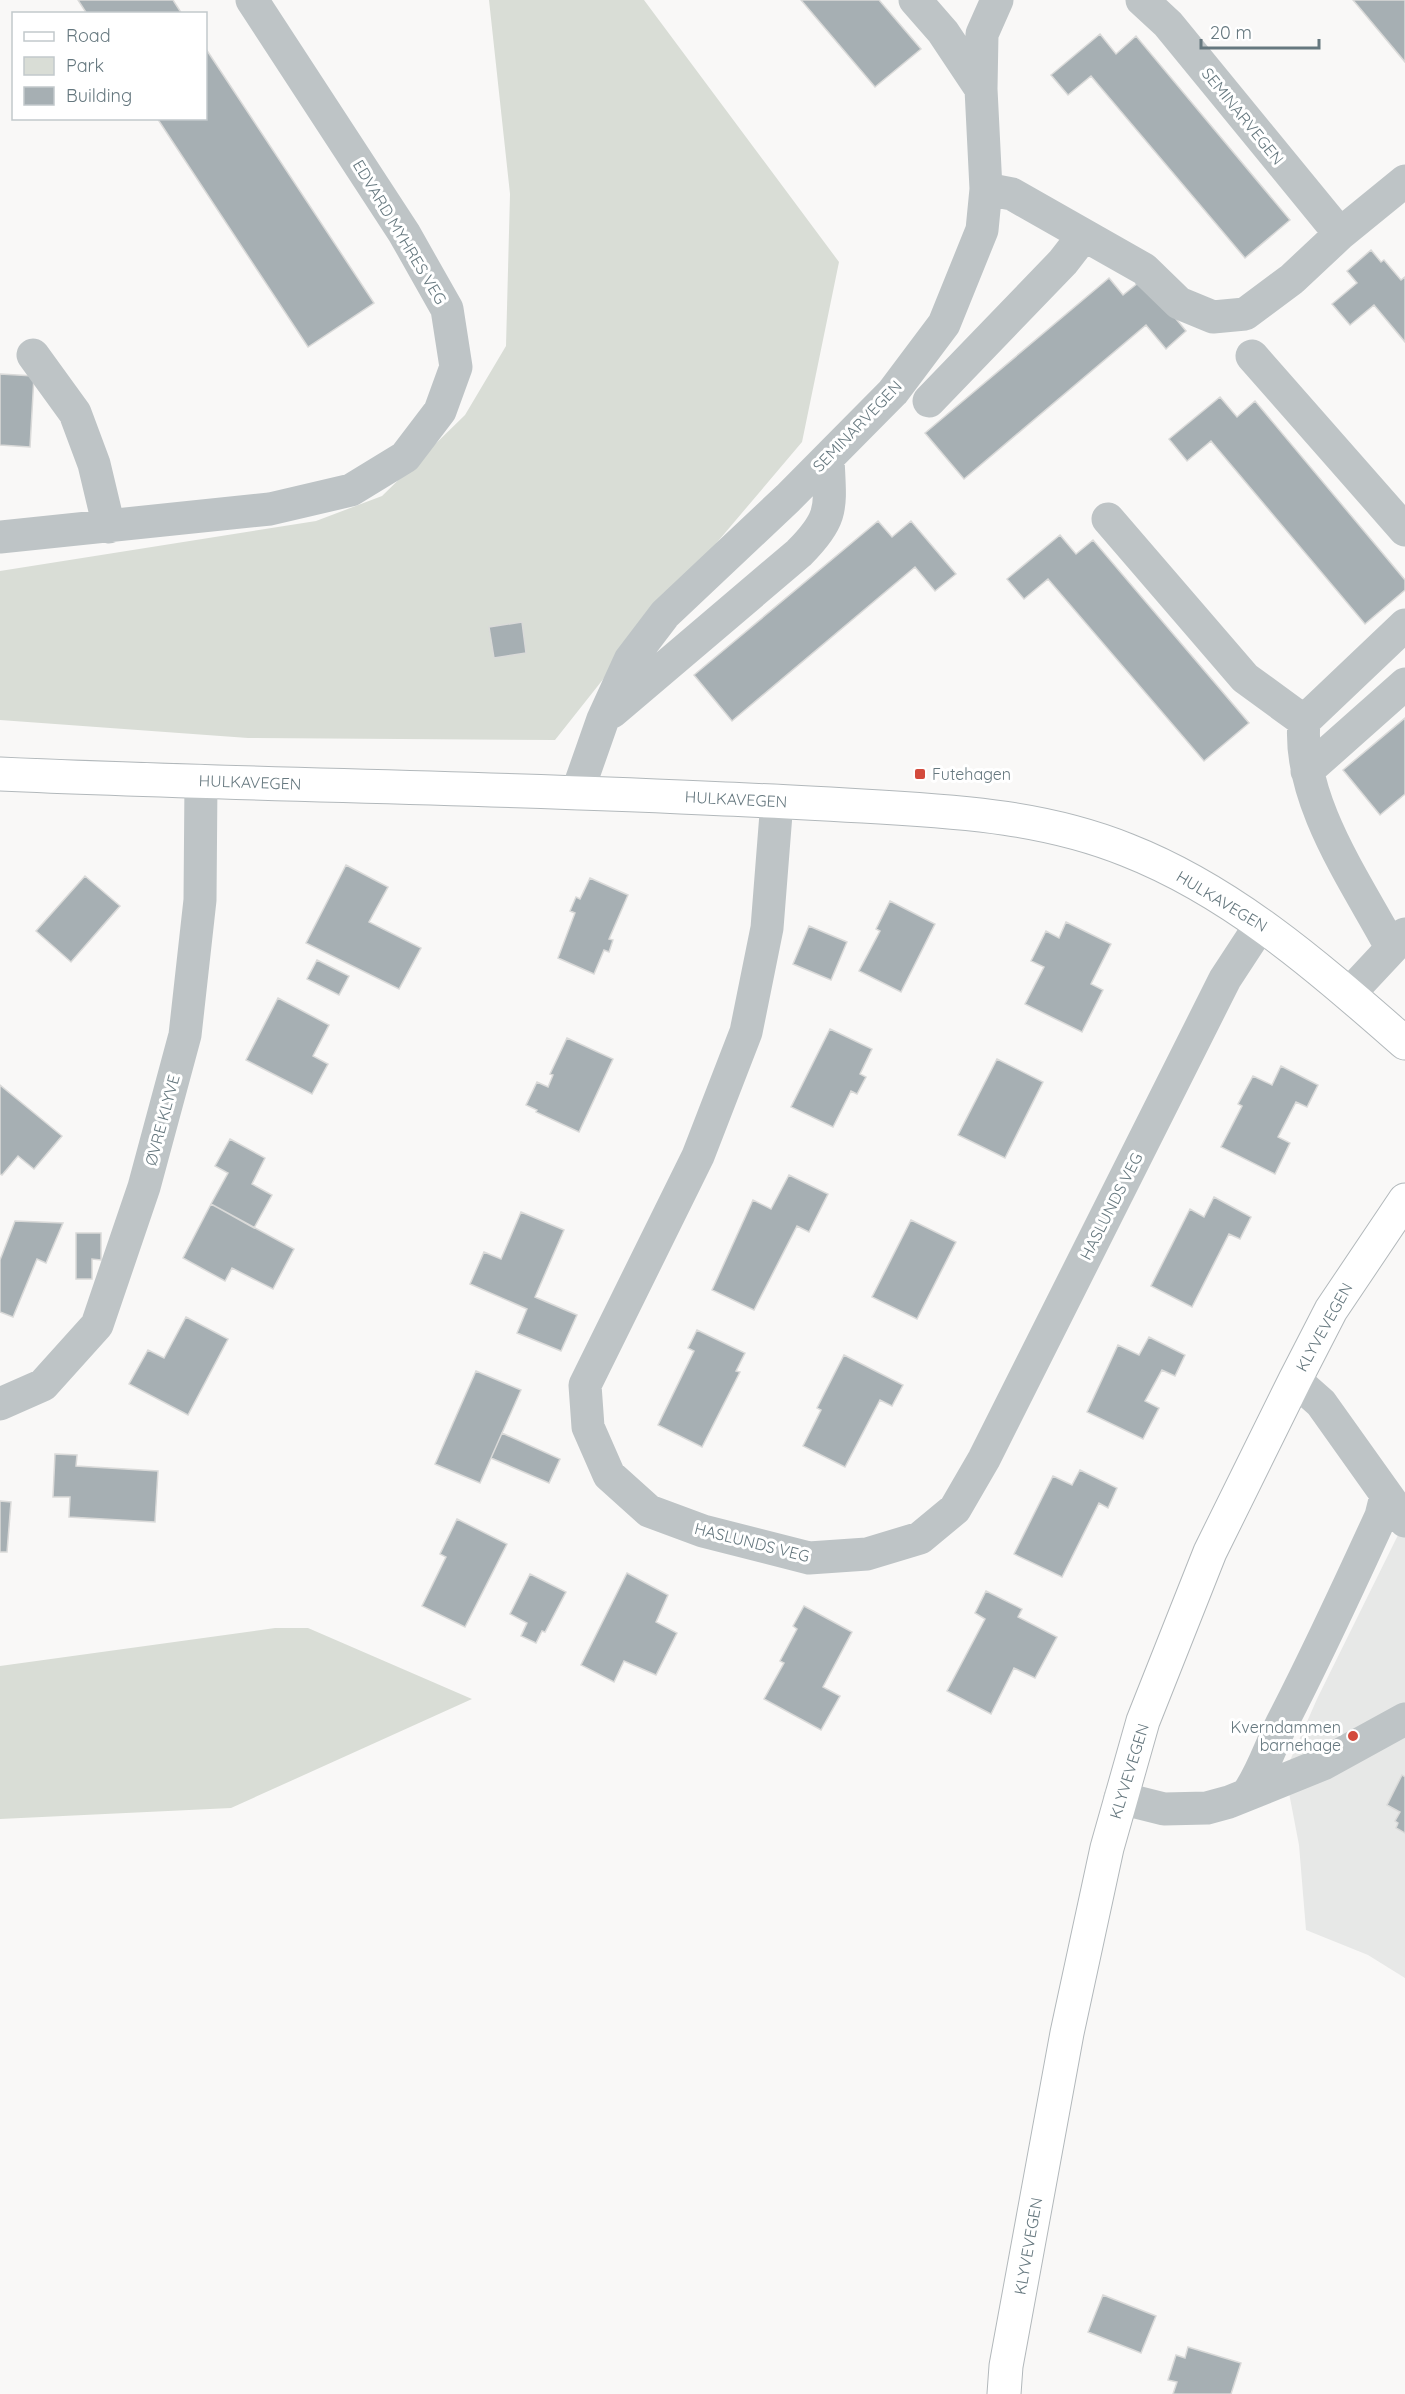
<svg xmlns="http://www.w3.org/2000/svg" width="1405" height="2394" font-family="Quicksand,sans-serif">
<rect width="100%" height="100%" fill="#f9f8f7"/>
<!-- built -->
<path fill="#e7e8e7" d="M1405 1528V1978L1368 1955 1306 1930 1299 1845 1285 1772 1317 1699 1399 1533Z"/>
<!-- green -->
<path fill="#d9ddd6" d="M489 0H644L839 262 802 442 631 644 555 740 248 738 0 720V571L316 521 382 496 465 415 506 346 510 194Z
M275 1628H308L472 1699 231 1808 0 1819V1666Z"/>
<!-- building -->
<path fill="#a6afb3" stroke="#dadad9" stroke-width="1.5" d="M78 0H173L182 14H87Z
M801 0H879L921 49 875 87Z
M1353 0H1405V62Z
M1100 34 1116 54 1136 36 1290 220 1245 258 1091 76 1068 95 1051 75Z
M206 49 374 303 308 347 157 118H206Z
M1371 250 1381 262 1384 260 1401 280 1405 277V342L1374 305 1350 325 1332 304 1357 283 1347 271Z
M1109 278 1123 295 1143 279 1186 331 1166 349 1146 325 964 479 925 433Z
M0 374 34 376 30 447 0 445Z
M1220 397 1237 417 1255 401 1405 580V590L1365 624 1211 441 1187 461 1169 439Z
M878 521 892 537 911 521 956 574 935 591 915 567 732 721 694 675Z
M1060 535 1076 554 1093 540 1249 723 1204 761 1048 579 1024 599 1007 579Z
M522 622 526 653 494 658 489 627Z
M1405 718V794L1380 815 1343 770Z
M346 865 388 887 369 922 421 948 399 989 306 943Z
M85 876 120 906 71 962 36 931Z
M590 878 628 895 609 939 613 940 609 952 604 950 594 974 558 958 575 913 570 911 576 897 580 899Z
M890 901 935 924 901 992 859 971 880 931 876 929Z
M1066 922 1111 944 1091 984 1103 990 1082 1032 1025 1004 1044 967 1031 961 1046 931 1059 938Z
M809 926 847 942 831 980 793 964Z
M317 960 349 976 339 995 307 979Z
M278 998 329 1025 313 1056 328 1064 312 1094 246 1060Z
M830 1029 872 1049 860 1074 866 1077 857 1094 851 1091 833 1127 791 1107Z
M567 1038 613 1059 579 1132 536 1112 537 1110 526 1105 537 1082 548 1087 553 1075 550 1074Z
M997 1059 1043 1082 1005 1158 958 1135Z
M1281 1066 1318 1085 1307 1107 1296 1102 1278 1137 1290 1143 1275 1174 1221 1147 1242 1106 1238 1104 1253 1076 1272 1085Z
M0 1085 62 1136 34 1169 18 1156 2 1175 0 1174Z
M230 1139 265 1158 252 1184 272 1195 254 1228 211 1204 228 1173 215 1166Z
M789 1175 828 1194 809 1232 797 1226 754 1310 712 1290 753 1200 771 1209Z
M1214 1197 1251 1217 1240 1239 1229 1234 1192 1307 1151 1286 1190 1209 1204 1217Z
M211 1204 294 1249 273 1289 232 1268 225 1281 183 1258Z
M521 1212 564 1230 535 1297 577 1315 561 1351 517 1333 527 1309 470 1284 484 1252 501 1259Z
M911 1220 956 1242 917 1319 872 1297Z
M15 1221 63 1223 46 1263 37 1259 13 1317 0 1312V1260Z
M76 1233H101V1260L92 1259V1279H76Z
M186 1317 228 1339 188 1415 129 1384 148 1350 164 1358Z
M697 1330 745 1353 736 1371 740 1372 702 1447 658 1425 694 1351 688 1348Z
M1149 1337 1185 1355 1175 1376 1162 1370 1145 1401 1159 1408 1143 1439 1087 1412 1118 1345 1139 1355Z
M844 1355 903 1385 892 1406 880 1400 845 1467 803 1446 821 1410 817 1408Z
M476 1371 521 1390 480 1483 435 1464Z
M502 1433 560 1459 549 1483 491 1458Z
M55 1454 77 1455 76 1466 158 1471 155 1522 69 1517 70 1497H53Z
M1080 1470 1117 1488 1108 1508 1099 1503 1062 1577 1014 1554 1053 1476 1072 1485Z
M0 1501 11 1502 7 1552H0Z
M457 1519 507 1544 465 1627 422 1606 446 1557 440 1554Z
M627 1573 668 1595 656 1622 677 1633 656 1675 624 1661 614 1682 581 1665Z
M530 1574 566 1592 545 1632 542 1631 536 1643 521 1636 527 1623 510 1614Z
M986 1591 1022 1609 1018 1617 1057 1637 1035 1678 1014 1668 991 1714 947 1691 985 1619 975 1613Z
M804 1606 852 1632 823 1687 840 1696 821 1730 764 1699 784 1663 780 1661 797 1629 793 1626Z
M1402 1775 1405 1777V1833L1396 1828 1398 1823 1395 1821 1400 1812 1387 1805Z
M1103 2295 1156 2316 1141 2353 1088 2332Z
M1188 2347 1241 2363 1231 2394H1173L1177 2382 1168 2380 1176 2355 1185 2358Z"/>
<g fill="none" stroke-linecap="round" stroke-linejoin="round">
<!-- major casing -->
<g stroke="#b2b8bb" stroke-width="35">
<path id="major" d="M0 774C242 785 483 787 725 799 777 801 829 804 880 807 965 812 1048 818 1127 850 1234 892 1320 969 1405 1043
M1004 2394 1006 2366 1067 2033 1107 1848 1143 1721 1210 1552 1295 1380 1331 1310 1405 1200"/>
</g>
<!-- minor -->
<path stroke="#bec4c6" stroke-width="33" d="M915 0 943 32 981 89
M1142 0 1168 24 1340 234
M986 189 1012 194 1144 269 1179 303 1213 317 1245 314 1292 279 1340 234 1405 181
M33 355 75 413 94 464 109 527
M1252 356 1405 530
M929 401 1063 262 1084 235
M1108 519 1245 678 1304 721
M0 537 270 509 351 490 405 457 440 411 456 367 447 309 404 233 252 0
M612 712 799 553C835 517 830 507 828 458
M1307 771 1405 684
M577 793 603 719 630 660 665 614 788 498 893 392 944 324 982 230 986 189 981 89 982 34 997 0
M777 801 767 928 746 1032 698 1156 585 1385 588 1427 609 1475 649 1511 703 1531 809 1558 867 1554 920 1538 955 1509 984 1459 1225 979 1261 924
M1391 947C1355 880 1297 799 1304 721L1405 625
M1349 994 1405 934
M1295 1380 1321 1403 1405 1521
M0 1404 43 1385 97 1325 144 1187 185 1035 200 900 201 781
M1248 1793C1263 1771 1270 1747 1282 1723 1317 1655 1349 1586 1381 1516L1386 1496
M1120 1798 1164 1809 1207 1808 1229 1802 1323 1764 1405 1719"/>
<!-- major -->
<use href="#major" stroke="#fff" stroke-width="33"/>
</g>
<!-- markers -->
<g fill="#d34a3c" stroke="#fff" stroke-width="2">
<rect x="914" y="768" width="12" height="12" rx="3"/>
<circle cx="1353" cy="1736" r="6"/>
</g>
<g text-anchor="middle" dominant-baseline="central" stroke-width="6" stroke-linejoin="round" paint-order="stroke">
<!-- street labels -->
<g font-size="16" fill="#66787f" stroke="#fff">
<text transform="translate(1243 116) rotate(51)">SEMINARVEGEN</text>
<text transform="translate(400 232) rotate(59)">EDVARD MYHRES VEG</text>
<text transform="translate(857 426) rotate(-46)">SEMINARVEGEN</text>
<text transform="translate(250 782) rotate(2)">HULKAVEGEN</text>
<text transform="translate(736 799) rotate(3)">HULKAVEGEN</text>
<text transform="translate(1222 901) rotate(31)">HULKAVEGEN</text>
<text transform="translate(162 1120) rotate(-75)">ØVRE KLYVE</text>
<text transform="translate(1111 1206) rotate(-63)">HASLUNDS VEG</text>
<text transform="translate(1324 1327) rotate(-61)">KLYVEVEGEN</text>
<text transform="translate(752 1542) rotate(14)">HASLUNDS VEG</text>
<text transform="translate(1129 1771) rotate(-73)">KLYVEVEGEN</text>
<text transform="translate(1028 2246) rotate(-80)">KLYVEVEGEN</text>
</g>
<!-- poi labels -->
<g font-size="16" fill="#66787f" stroke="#fff" text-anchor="start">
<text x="932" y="774">Futehagen</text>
<text x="1341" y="1727" text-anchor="end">Kverndammen<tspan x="1341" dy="18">barnehage</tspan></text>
</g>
</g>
<!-- legend -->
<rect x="12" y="12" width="195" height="108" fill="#ffffff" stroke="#c2c9cc" stroke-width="1.5"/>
<rect x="24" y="32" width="30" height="9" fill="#ffffff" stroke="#c2c9cc" stroke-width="1.5"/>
<text x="66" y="42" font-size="18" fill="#66787f">Road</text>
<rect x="24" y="57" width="30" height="18" fill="#d9ddd6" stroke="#c2c9cc" stroke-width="1.5"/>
<text x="66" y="72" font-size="18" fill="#66787f">Park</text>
<rect x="24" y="87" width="30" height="18" fill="#a6afb3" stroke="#c2c9cc" stroke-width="1.5"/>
<text x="66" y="102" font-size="18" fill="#66787f">Building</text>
<!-- scale -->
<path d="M1201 39v9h118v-9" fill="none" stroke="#66787f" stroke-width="3"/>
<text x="1210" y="39" font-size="18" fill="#66787f" stroke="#ffffff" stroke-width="4.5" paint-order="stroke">20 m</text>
</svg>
